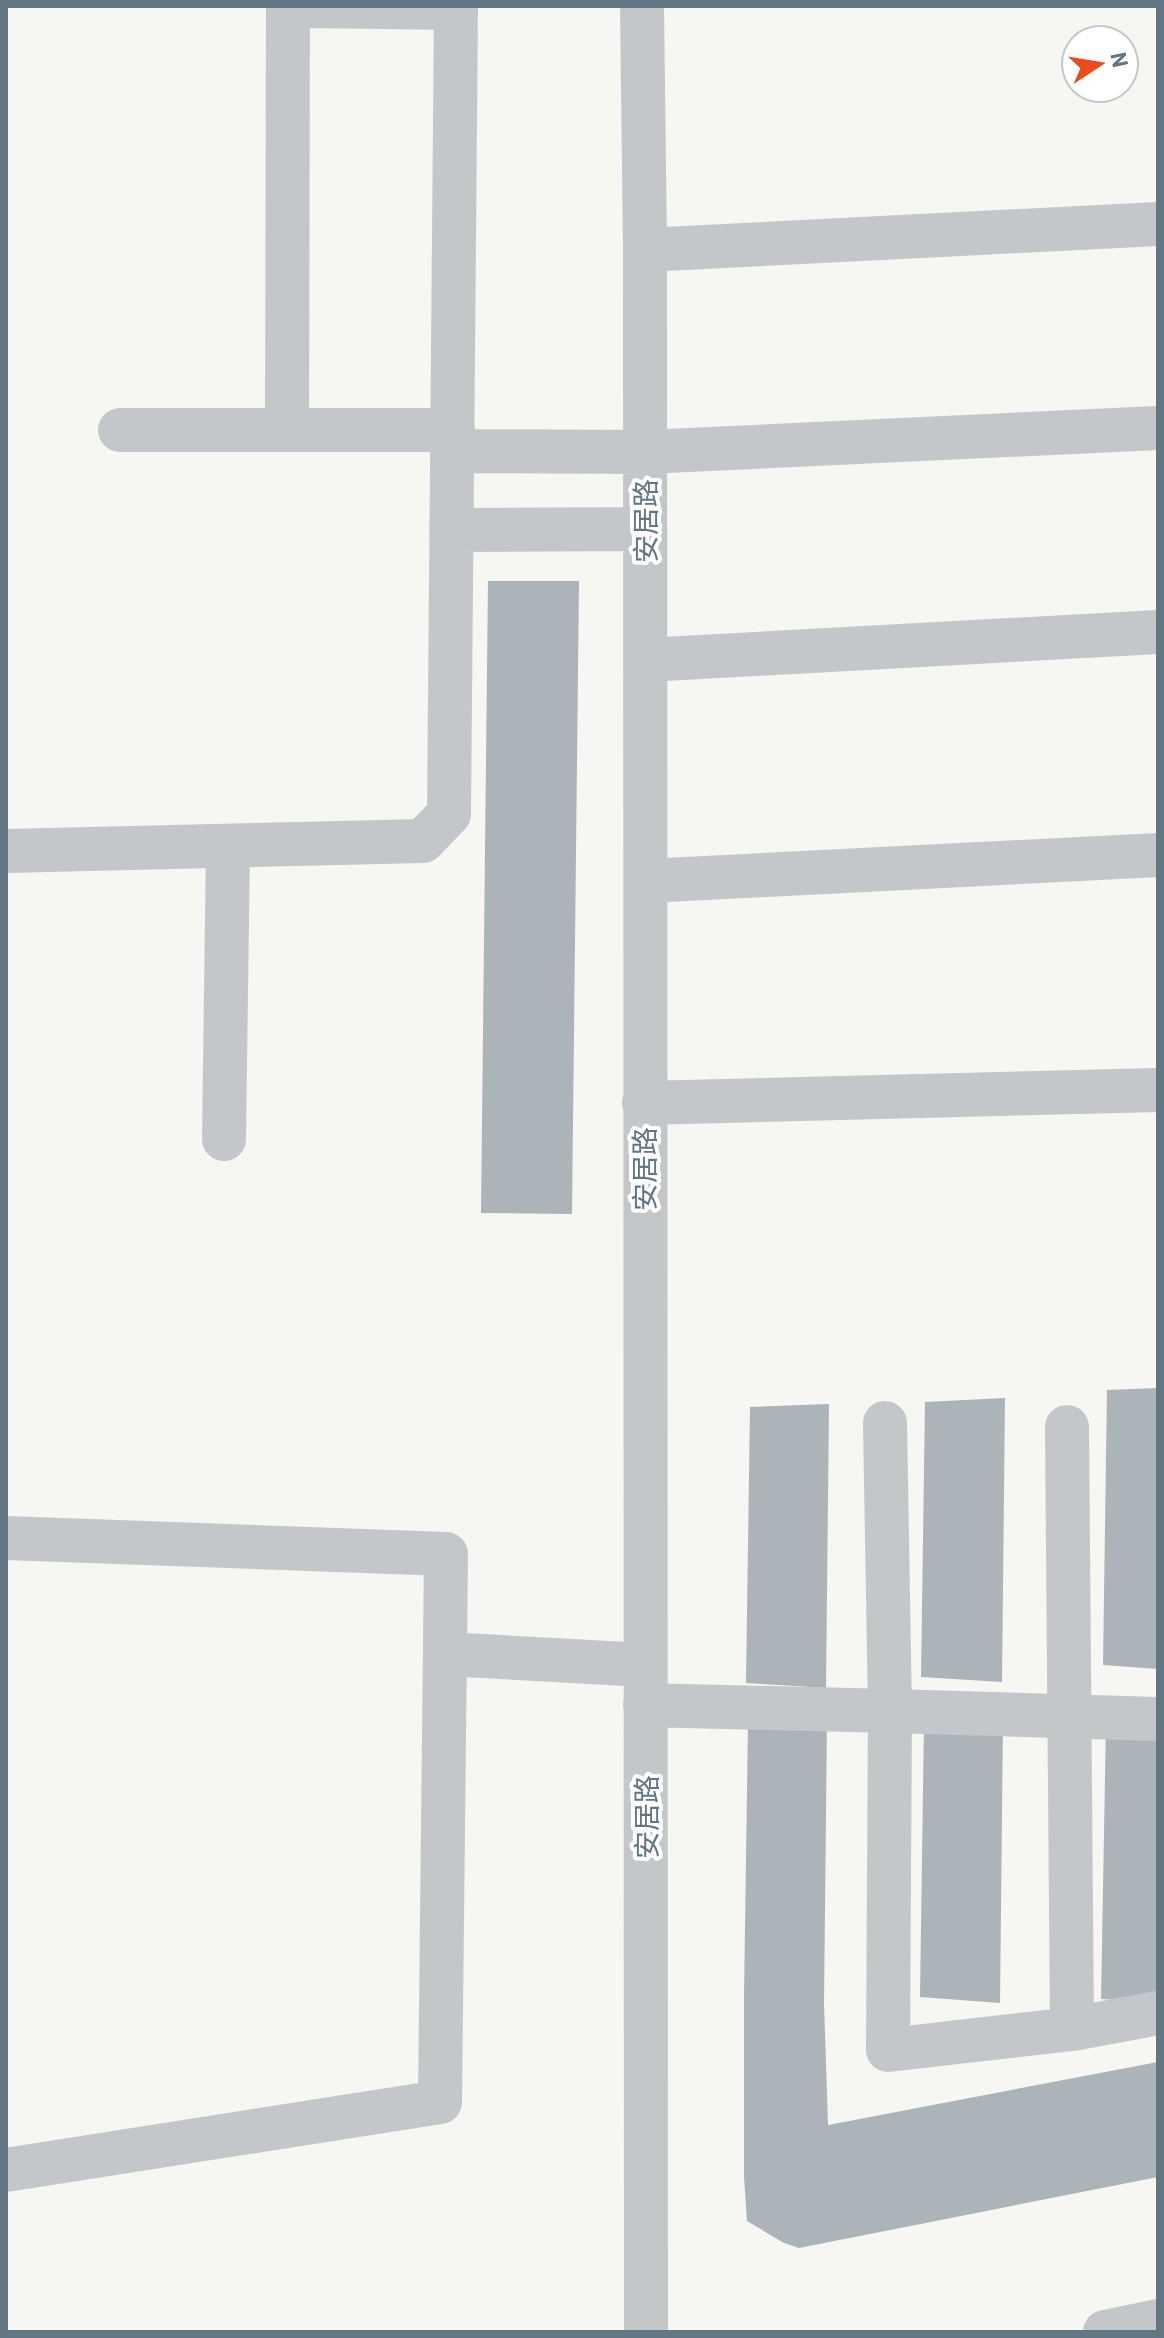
<svg xmlns="http://www.w3.org/2000/svg" width="1164" height="2338" font-family="Barlow,'Noto Sans SC',sans-serif">
<rect width="100%" height="100%" fill="#f6f6f2"/>
<!-- building -->
<path fill="#acb4b9" d="M488 581H579L572 1214 481 1213Z
M1158 1388V1669L1103 1665 1107 1390Z
M1005 1398 1002 1682 921 1677 925 1402Z
M829 1404 826 1688 746 1683 750 1407Z
M827 1719 824 2003 828 2125 1158 2062V2177L799 2248 784 2243 747 2221 744 2177V1997L748 1722Z
M1003 1719 1000 2003 920 1997 924 1721Z
M1158 1721V2002L1101 1999 1106 1723Z"/>
<g fill="none" stroke-linecap="round" stroke-linejoin="round">
<!-- minor -->
<path stroke="#c3c7ca" stroke-width="44" d="M308 6 456 8
M642 6 645 250 646 2332
M645 250 1158 224
M120 430H453
M287 430 288 6
M452 451 645 452 1158 428
M451 530 645 529
M646 660 1158 632
M6 851 423 841 449 814 456 6
M646 881 1158 855
M644 1103 1158 1090
M224 1139 228 846
M885 1423 890 1711 1158 1719
M1067 1427 1072 2029
M6 1538 446 1554 440 2102 6 2170
M445 1654 645 1665
M645 1705 890 1711 888 2050 1072 2029 1158 2013
M1105 2332 1158 2321"/>
</g>
<g text-anchor="middle" dominant-baseline="central" stroke-width="8" stroke-linejoin="round" paint-order="stroke">
<!-- street labels -->
<g font-size="28" fill="#637684" stroke="#fff">
<text transform="translate(645 521) rotate(-90)">安居路</text>
<text transform="translate(644 1169) rotate(-90)">安居路</text>
<text transform="translate(646 1817) rotate(-90)">安居路</text>
</g>
</g>
<!-- border -->
<rect width="1164" height="2338" fill="none" stroke="#637684" stroke-width="16"/>
<!-- north arrow -->
<g transform="translate(1100 64) rotate(78)"><circle r="38" fill="#ffffff" stroke="#c1c8ce" stroke-width="2"/>
<path d="M0-6L14 30L0 20L-14 30Z" fill="#ec491c"/>
<text y="-12" font-size="22" font-weight="bold" text-anchor="middle" fill="#637684">N</text>
</g>
</svg>
